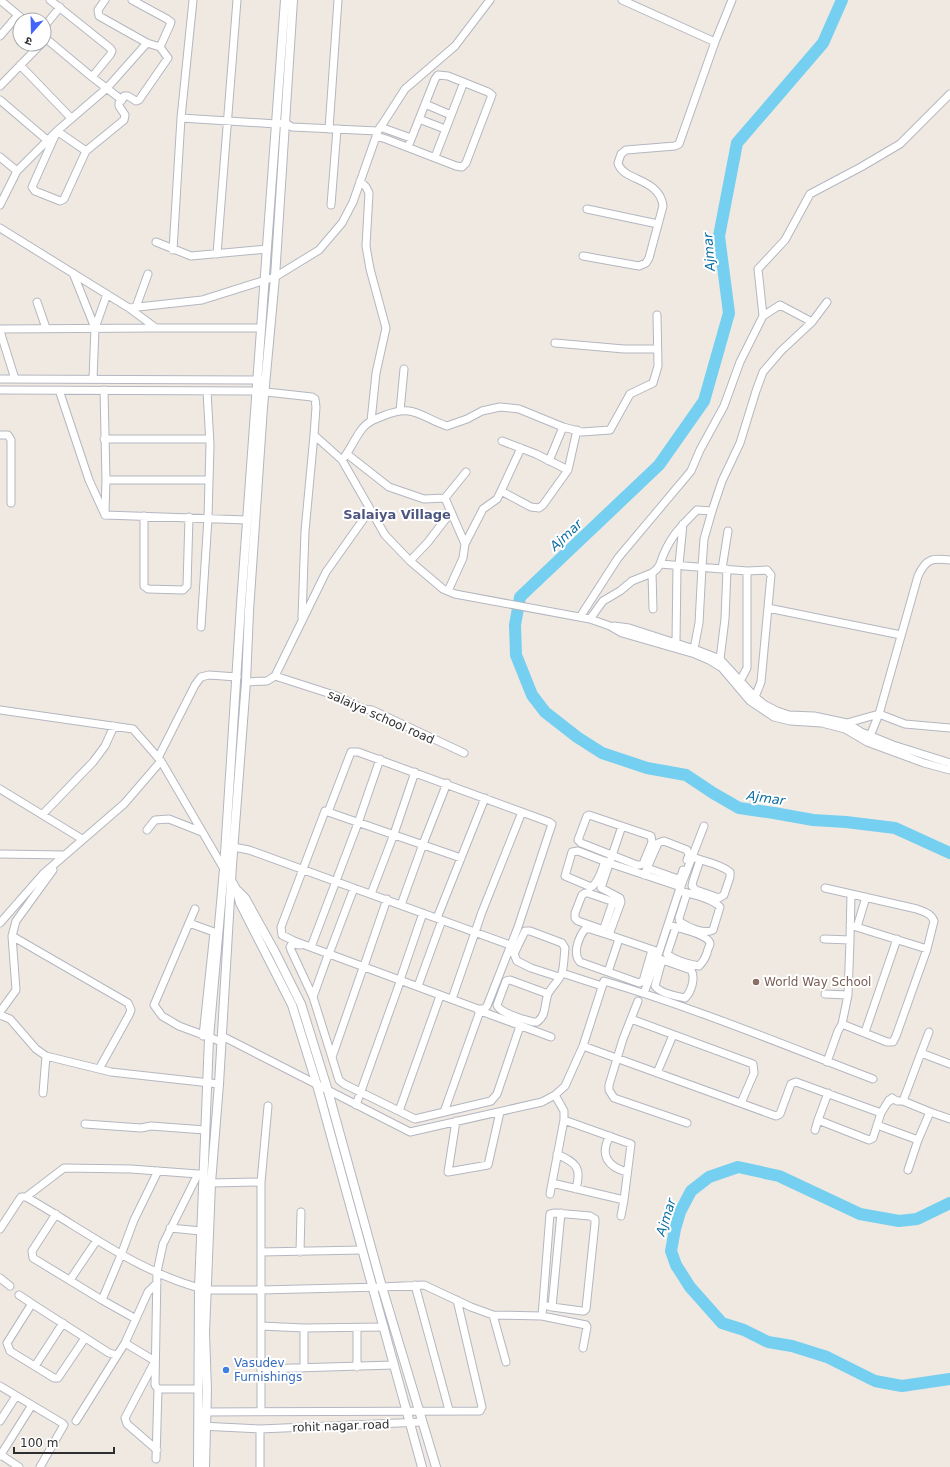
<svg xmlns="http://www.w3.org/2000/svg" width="950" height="1467" font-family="'DejaVu Sans','Noto Sans Devanagari',sans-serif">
<rect width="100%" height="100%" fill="#efe9e1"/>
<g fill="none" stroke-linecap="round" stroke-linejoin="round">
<!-- river -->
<path stroke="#75cff0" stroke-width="12" d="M842 0 823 43 737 143 719 236 729 313 704 401 659 465 520 597 515 625 516 655 532 695 545 712 577 737 602 753 647 768 686 775 713 793 739 808 774 813 813 820 846 822 895 828 950 853
M950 1203 917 1219 899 1221 860 1214 779 1176 738 1167 709 1177 691 1191 680 1212 675 1229 671 1251 676 1265 690 1287 722 1323 744 1330 768 1342 792 1346 827 1357 875 1381 902 1386 950 1379"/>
<!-- minor casing -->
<g stroke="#b4b7c1" stroke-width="9">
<path id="minor" d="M0 0 24 20
M50 0 110 48 112 51 110 55 92 77
M105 0 98 10 99 16 147 43 160 47 168 58 139 100 136 101 128 96H124L122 100
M132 0 167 19 171 22 170 25 160 47
M622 0 715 42
M44 27 60 7
M0 36 18 15
M44 37 92 77 122 100 119 103V106L125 115 124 120 86 151
M20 65 71 118
M0 86 41 44
M0 100 47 140
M425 104 451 115
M181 118 276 124 285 123 292 127 378 131
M419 119 445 129
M380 127 411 138
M329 129 338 0
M57 131 86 151 64 199 60 201 35 191 32 187Z
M376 136 386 139 456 166 462 167 466 163 492 95 488 92 448 76 438 75 435 79 408 147
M0 157 17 171
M435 157 464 82
M360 181 366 187 369 193 366 246 370 269 386 328 376 373 371 421
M0 205 17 171 57 131 107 88 147 43
M331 205 337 129
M587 209 658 224
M0 228 129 308 156 328H261
M156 242 191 256 267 249
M173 250 181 118 193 0
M217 254 237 0
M583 256 639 266 646 263 649 258 663 206C660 178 622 181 618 163L621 154 626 150 675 146 679 144 715 42 732 0
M73 273 95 328 93 379
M37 302 46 328
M136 307 148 274
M129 308 202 300 275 277 319 250 342 223 353 202 378 131 405 89 455 46 490 0
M763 316 780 305 812 322
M95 328 107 294
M0 329 156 328
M0 331 15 379
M555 343 624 349H657
M0 379 262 380
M0 390 257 391 312 397 315 399 316 407 314 435 342 460 385 535 410 561 436 583 443 589 455 594 590 619 610 626 622 633 695 654 709 660 722 668 750 701 774 717 790 721 822 723 845 729 867 742 924 763 950 770
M59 390 89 480 105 515
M104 390 106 480 105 512
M400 411 404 369
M0 435H8L11 440V503
M104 439H209
M502 441 536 454 568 470
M347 454 389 487 424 499 445 498 465 544 463 558 448 591
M342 460C350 451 354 439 362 429 367 422 375 419 383 416 414 403 420 417 447 426L467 419 482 411 500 407 519 409 563 427 582 432 610 430 630 394 653 383 658 366 657 315
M549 461 563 427
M106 480H209
M501 491 521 448
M445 498 466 472
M105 515 247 520
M144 516V586L148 589 183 590 187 586 189 517
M465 544 483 509 497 499 501 491 531 507 539 508 543 505 568 470 577 430
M410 561 428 542 451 512
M660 564C668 539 679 528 697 510L712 511
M679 565 683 524
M722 569 728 531
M652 573 653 609
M768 608 901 635
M580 617 618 558 691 471 700 450 724 406 740 362 763 316 758 269 785 240 810 194 861 167 900 144 950 94
M302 618 305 531 314 435
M590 619 603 601 620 591 632 581 652 573 657 569 660 564 747 571 767 570 771 575 761 682 755 697 752 699
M614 626 629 628 694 649 720 659 755 697 765 705 777 711 789 715 814 716 847 723 861 732 893 745 950 763
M201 627 208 518 210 445 207 391
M676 643 677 565
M694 649 699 623 702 567 704 539 712 511 722 481 740 443 756 391 763 372 781 351 812 322 827 302
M720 659 725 619 727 569
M275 676 337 696 363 709 372 710 464 753
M740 681 747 668V571
M246 682 267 681 275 676 326 572 370 510
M0 710 133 729 161 761 224 869
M846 725 847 723 879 714 905 724 950 728
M870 736 879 714 918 576C926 558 933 558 950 560
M158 758 195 685 201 677 209 675 237 677
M0 789 82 839
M328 812 351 752H358L549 822 552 824 518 927 487 1006 484 1009H478L294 941 282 935 281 927 325 811 328 812 461 858
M43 814 93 762 105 746 114 726
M589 815 651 836 652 842 643 864 640 865H637L581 843 578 840 587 816Z
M622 826 601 888 620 898 621 902 609 935 659 952
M147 830 155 820 169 819 202 832
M233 847 249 850 510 945
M0 854 65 855
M692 857C703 861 721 864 730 872V877L724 895 719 898 696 890 692 886 693 881 700 860
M605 861C602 869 599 883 591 887L565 876 572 852 578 851 609 863 681 887
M647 868 678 879 681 876 683 870
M644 875 658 843 664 841 687 850 689 855 687 860
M825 888 917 909C924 912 931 913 934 921L927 949 850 925
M679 891C691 894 712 898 720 907L713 930C704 935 688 927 680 922L679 918 687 893
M371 894 394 834 415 772
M613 902 604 928 601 929 578 921 575 918V913L582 895 585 893H588L620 904
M401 905 423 844 447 783
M195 909 154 1005 162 1016 179 1026 222 1042
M437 918 485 798
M0 923 43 874 124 804 161 761
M189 923 214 932 203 1036
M668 925C676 927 710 935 710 944 710 946 707 950 707 953 705 959 703 962 699 966 688 964 676 961 667 954L676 927
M857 927 866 897
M609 935 590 929H585C579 937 572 953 580 962L639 983 643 981 652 950
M12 936 128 1003 131 1010 129 1015 99 1069
M824 939 850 940 851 894
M300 945 292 944 290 947 291 950 313 997 339 1080 344 1084 415 1119 491 1101 497 1094 520 1026
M311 947 358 823 380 759
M329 954 354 888
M657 958 691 970C696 978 691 992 685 998 676 996 661 994 655 986L662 960
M364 966 387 899
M608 972 619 939
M562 973 602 986
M400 980 423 913
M418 986 442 920
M644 993 659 952 679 891 704 826
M548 994 510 980 506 981 497 1005C501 1014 523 1019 533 1022H537C547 1015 544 1004 548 994 552 986 559 981 562 973 564 966 564 956 565 948L562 943 530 931H525L514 954 517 961 531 968 559 977
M825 994 848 995 850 940
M313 997 328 955
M452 999 482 912 522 812
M638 1001 623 1039 609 1085V1090L614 1098 687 1123
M478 1010 551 1037
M0 1012 16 990 12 936 16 921 53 870
M0 1015 10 1019 36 1049 46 1056 111 1072 219 1084
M631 1019 753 1064 754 1073 741 1103
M842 1024 848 995
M865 1032 897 939
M929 1032 921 1053 950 1064
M222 1036 410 1132 542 1102 555 1095 565 1086 583 1046 604 981C695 1008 784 1045 873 1079
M583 1046 776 1116 780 1114 791 1084 796 1082 881 1113 873 1138 869 1140 818 1120 815 1130
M332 1057 363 968
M827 1062 838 1031 842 1024 887 1042H893L896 1036 927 949
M657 1073 673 1035
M43 1093 46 1056
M555 1095 564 1111V1120L631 1144 624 1200 552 1183 564 1120
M903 1101 930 1112
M356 1105 400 982
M399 1111 440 996
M444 1112 480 1011
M881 1113 889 1100 890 1101 892 1098 897 1101H903L921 1053
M818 1120 828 1093
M456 1121 448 1172 488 1165 500 1112
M85 1124 141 1128 151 1126 205 1130
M877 1125 918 1140 908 1170
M610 1136C599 1155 608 1167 627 1172
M918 1140 930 1112 950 1119
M557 1154C576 1163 582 1167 576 1189
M211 1183 261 1182
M550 1194 552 1183
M26 1197C85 1230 140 1274 207 1290H261L382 1287 424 1285 471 1307 493 1315 542 1316 586 1325 587 1327 583 1348
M56 1214 32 1251 33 1258 102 1300 136 1319
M621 1216 624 1200
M170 1228 201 1231
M0 1229 21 1197H26L64 1168 131 1169 198 1174
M261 1252 362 1250
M300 1252 301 1212
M0 1278 10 1286
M70 1280 97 1240
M415 1285 449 1410
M19 1295 34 1305
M102 1300 121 1255 134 1220 158 1171
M548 1306 552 1307 561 1213
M493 1315 506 1362
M542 1316 550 1214 555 1213 590 1216 595 1219V1223L586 1309 584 1311H582L552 1307
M261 1326 304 1328 384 1327
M304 1328V1368
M357 1328V1367
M85 1338 58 1378H54L10 1351 7 1343 31 1305H34L109 1353 117 1355
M125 1343 155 1361 125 1418 127 1424 157 1450
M35 1366 63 1323
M261 1369 394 1365
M0 1386 62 1423 64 1425 40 1467
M158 1389H198
M261 1411V1182L268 1106
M202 1412 480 1411 482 1407 457 1300
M0 1421 16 1396
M76 1421 125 1343 148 1292 157 1283
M200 1426 260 1429 422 1422
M260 1429V1467
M1 1455 19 1467
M0 1456 32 1405
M156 1459 158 1389 155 1385 157 1272 163 1244 198 1174H203"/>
</g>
<!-- tertiary casing -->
<g stroke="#b4b7c1" stroke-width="10">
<path id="tertiary" d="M232 882 237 891 240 903 292 1005 317 1085 422 1467
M238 891 245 898 275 952 301 1004 328 1091 382 1287 436 1467
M198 1467 199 1288 209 1038 224 869 241 604 285 0
M205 1467 207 1390 205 1333 211 1183 219 1084 232 865 246 682 249 611 263 407 275 277 293 0"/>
</g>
<!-- minor -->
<use href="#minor" stroke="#fff" stroke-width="7"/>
<!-- tertiary -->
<use href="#tertiary" stroke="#fff" stroke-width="8"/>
</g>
<!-- markers -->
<circle fill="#8d6e63" stroke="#fff" stroke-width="1.5" cx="756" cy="982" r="4"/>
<circle fill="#3f7fe0" stroke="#fff" stroke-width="1.5" cx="226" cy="1370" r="4"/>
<g text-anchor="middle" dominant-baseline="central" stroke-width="4" stroke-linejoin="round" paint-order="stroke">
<!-- street labels -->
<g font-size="12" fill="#2e2e2e" stroke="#fff">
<text transform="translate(381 717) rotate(24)">salaiya school road</text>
<text transform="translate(341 1426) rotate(-2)">rohit nagar road</text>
</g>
<!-- education labels -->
<g font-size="12" fill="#785e54" stroke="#fff" text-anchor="start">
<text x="764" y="982">World Way School</text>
</g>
<!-- shop labels -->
<g font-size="12" fill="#366cbe" stroke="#fff" text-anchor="start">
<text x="234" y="1363">Vasudev<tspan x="234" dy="14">Furnishings</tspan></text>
</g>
<!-- water labels -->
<g font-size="13" font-style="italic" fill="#0d6fa3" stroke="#fff">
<text transform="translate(709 252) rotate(-94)">Ajmar</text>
<text transform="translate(566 535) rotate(-43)">Ajmar</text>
<text transform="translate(766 798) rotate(9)">Ajmar</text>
<text transform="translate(666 1217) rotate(-72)">Ajmar</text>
</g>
<!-- neighbourhood labels -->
<g font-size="13" font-weight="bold" fill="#4d5680" stroke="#fff">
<text x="397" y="514">Salaiya Village</text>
</g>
</g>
<!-- north arrow -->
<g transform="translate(32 32) rotate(200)"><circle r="19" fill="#ffffff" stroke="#ababab"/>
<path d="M0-3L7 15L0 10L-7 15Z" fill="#4264fb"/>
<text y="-6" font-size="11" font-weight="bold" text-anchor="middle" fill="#2e2e2e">उ</text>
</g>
<!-- scale -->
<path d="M14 1447v6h100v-6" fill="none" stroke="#2e2e2e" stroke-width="2"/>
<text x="20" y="1447" font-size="12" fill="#2e2e2e" stroke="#ffffff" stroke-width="3" paint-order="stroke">100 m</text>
</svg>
